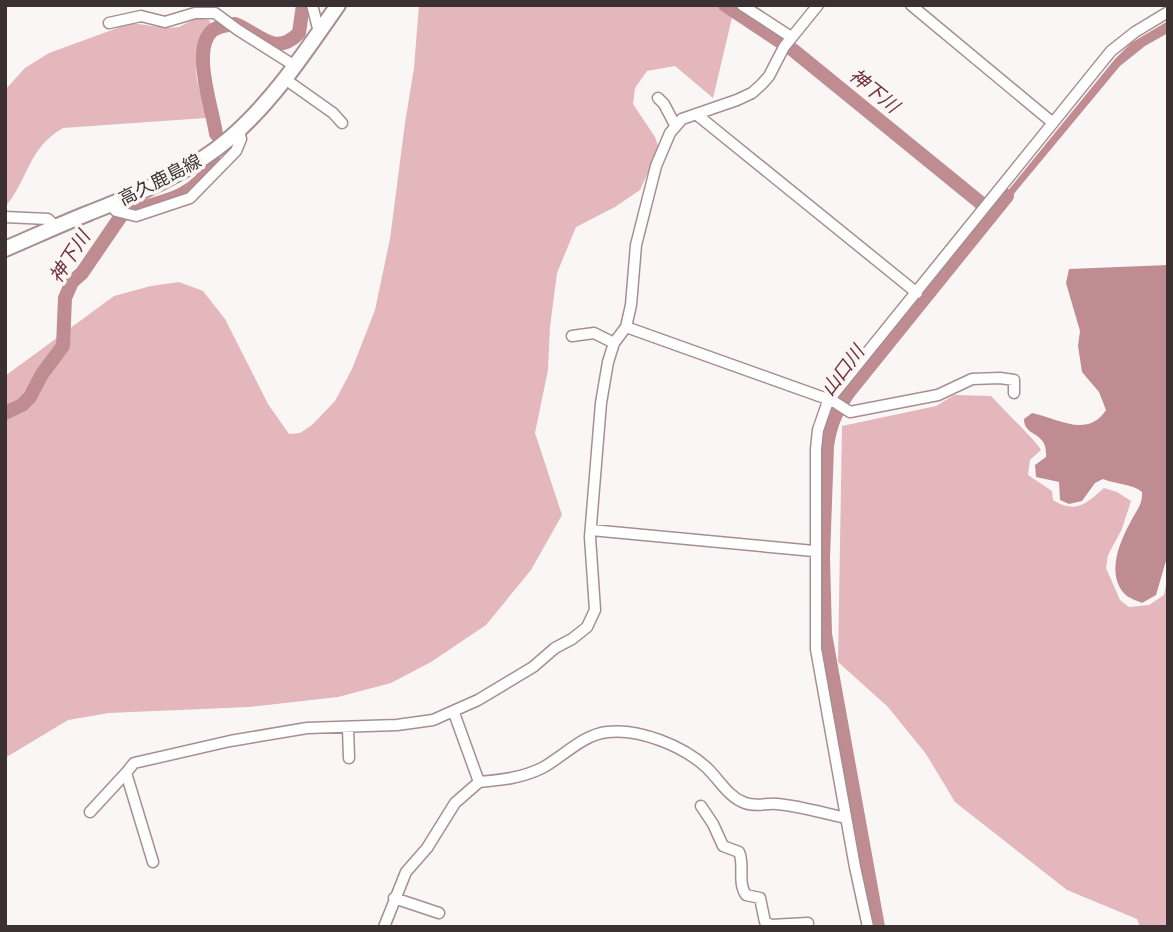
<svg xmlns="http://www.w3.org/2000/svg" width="1173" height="932" font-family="'Varela Round','Noto Sans JP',sans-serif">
<rect width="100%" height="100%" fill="#fbf6f6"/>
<!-- green -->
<path fill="#e4b7bc" d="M419 5H735L713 98 675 66 647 71 635 88 633 104 655 137 659 148 640 190 615 207 576 227 557 273 550 327 548 370 535 433 562 515 531 570 486 625 431 662 391 683 338 697 249 707 109 713 68 720 5 758V376L114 296 151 286 179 282 203 291 225 319 268 404 289 434 300 433 312 425 335 401 352 369 375 310 390 239 405 123 414 68Z
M196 18 209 20 211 24C197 39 193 65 198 84 201 96 206 106 206 118L63 128C27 149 29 179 5 207V90L25 68 49 53 131 23 167 28 179 27Z
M954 395 991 396C1000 406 1038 443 1041 450L1030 460 1028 475 1052 491 1053 500C1076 514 1086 504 1104 488L1117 492 1131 501 1122 529 1108 555 1106 568 1120 600 1129 607 1149 605 1164 595 1168 575V927H1140L1137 919 1067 890 955 802 926 754 888 707 838 662 842 426 936 406Z"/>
<!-- water -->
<path fill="#bf8c91" d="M1168 21V33L1145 46 1120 66 998 213 993 209 1115 59 1131 43Z
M1168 265V554L1156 595 1142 603C1138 601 1131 599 1127 596 1105 577 1119 543 1130 523 1135 512 1143 505 1142 492 1133 484 1115 484 1103 479L1095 483 1082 501 1069 504 1060 500 1059 482 1036 477 1035 465 1046 457C1048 430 1024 438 1024 419L1032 413C1058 418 1087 439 1106 410L1099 392 1082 372 1078 346 1080 331 1066 283 1069 269Z"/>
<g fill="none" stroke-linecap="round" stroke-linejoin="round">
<!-- river -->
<path stroke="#bf8c91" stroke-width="14" d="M725 5 793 50 993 213
M216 134C213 110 190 48 213 30 219 26 227 25 235 24 259 33 274 58 299 33L303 5
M5 413 22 405 30 397 42 374 63 346 65 298 72 282 82 273 121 216 127 211C163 202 196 198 214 161
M878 927 825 634 823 558 827 446C830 425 836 411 848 393L1007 196"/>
<!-- minor casing -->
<g stroke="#a78f91" stroke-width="13">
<path id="minor" d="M312 5 319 32
M742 5 791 37
M911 5 1053 123
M109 23 141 16 165 22 195 13H215L238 30 295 66
M285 79 333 113 342 123
M658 98 664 104 675 125
M696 114 917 293
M111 205 116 211 136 216 190 198 236 151 241 139 239 130
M5 217 48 219 56 227
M626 327 833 401 850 412 938 395 972 379 1000 378 1014 380V393
M572 336 594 333 614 343
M591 530 814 551
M348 728 349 758
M479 782C501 780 522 778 542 768 563 757 582 735 607 732 639 728 683 746 706 767 719 779 728 797 745 803 756 807 767 803 777 804 800 806 823 813 846 818
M701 806 713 824 723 846 739 852C745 865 737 882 746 895L760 898 765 922 771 925 808 923
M90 812 126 773
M153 862 126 773 134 763 230 741 307 728 397 725 433 720 478 700 533 667 555 648 572 639 587 627 595 610 590 537 601 403 608 362 614 343 626 327 631 305 636 245 656 166 670 133 682 119 737 100 752 93 762 84 769 76 784 47 818 5
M394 898 439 913
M384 927 406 872 427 848 455 803 479 782 454 713
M868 927 855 867 816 649V449L818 430 828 401 1111 51 1135 32 1168 12"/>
</g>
<!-- secondary casing -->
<g stroke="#a78f91" stroke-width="18">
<path id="secondary" d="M5 249C33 237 61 224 89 213 139 193 188 174 230 138 274 100 305 52 338 5"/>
</g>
<!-- minor -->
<use href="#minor" stroke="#fff" stroke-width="10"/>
<!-- secondary -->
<use href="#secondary" stroke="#fff" stroke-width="14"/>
</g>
<g text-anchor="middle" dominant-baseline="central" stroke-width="7" stroke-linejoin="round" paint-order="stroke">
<!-- street labels -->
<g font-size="18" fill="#3c3132" stroke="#fbf6f6">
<text transform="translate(160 180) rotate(-27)">高久鹿島線</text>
</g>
<!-- water labels -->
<g font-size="19" font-style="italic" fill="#6f2e39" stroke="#fbf6f6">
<text transform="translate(874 91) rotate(39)">神下川</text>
<text transform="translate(70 257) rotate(-57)">神下川</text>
<text transform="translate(843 371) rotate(-53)">山口川</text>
</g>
</g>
<!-- border -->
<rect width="1173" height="932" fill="none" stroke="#3c3132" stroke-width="14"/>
</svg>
